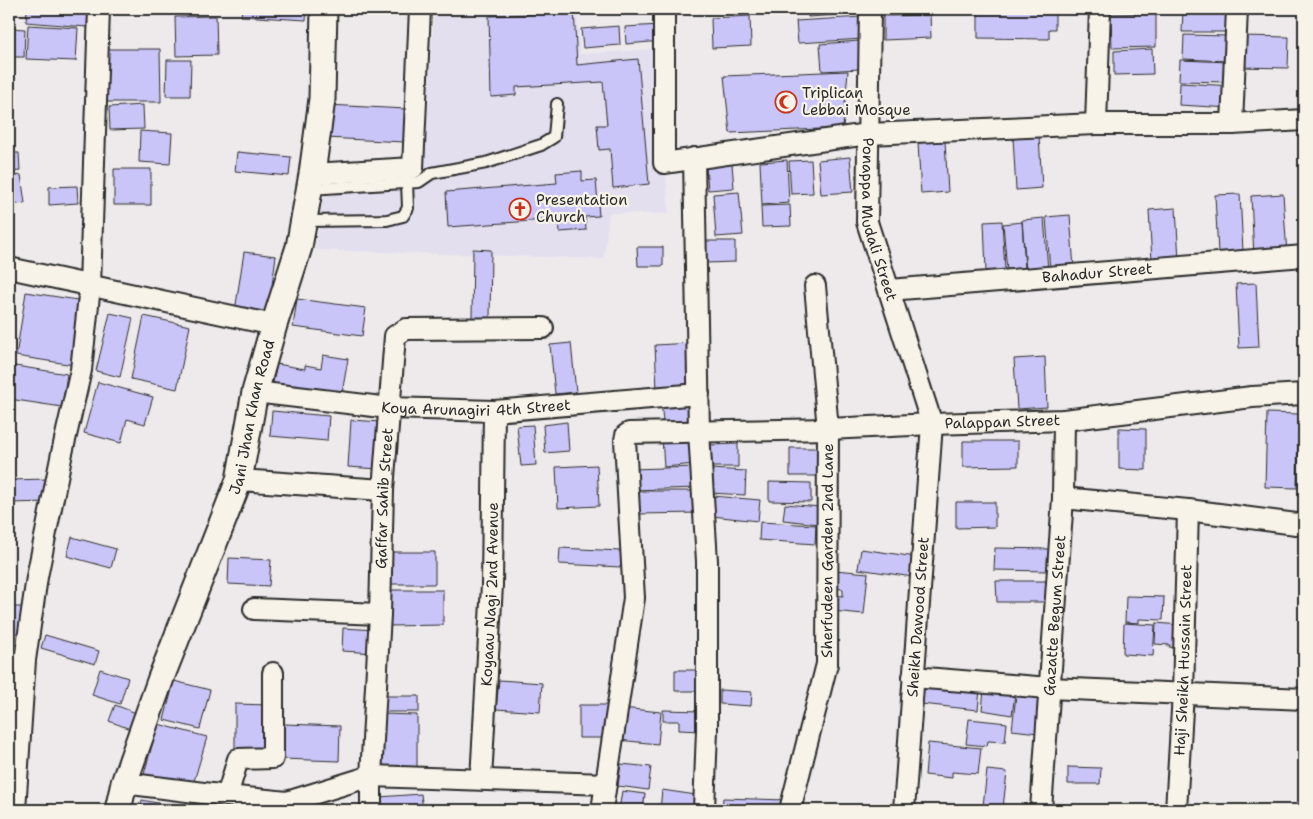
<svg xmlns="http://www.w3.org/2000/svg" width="1313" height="819" font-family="'Shantell Sans',sans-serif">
<rect width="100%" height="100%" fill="#eeeaeb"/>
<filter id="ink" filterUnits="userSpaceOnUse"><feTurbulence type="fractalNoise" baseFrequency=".02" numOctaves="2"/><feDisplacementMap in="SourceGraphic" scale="10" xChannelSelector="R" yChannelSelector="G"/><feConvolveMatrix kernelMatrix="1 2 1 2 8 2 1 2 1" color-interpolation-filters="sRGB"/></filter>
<g filter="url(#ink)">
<!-- built -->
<path fill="#e3dfef" d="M434 9H577L580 54 656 49 669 214 609 213 604 259 316 250 323 179 424 175Z"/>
<!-- building -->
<path fill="#cac5f8" stroke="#2b2b2b" d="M27 9H88L87 27 26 22Z
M242 9H307L306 20 241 16Z
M552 9H574L577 65 638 59 649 184 613 188 610 149 599 150 597 125H607L603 82 516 87V95L491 97 489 16 552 13Z
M807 9H863L864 13 808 17Z
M890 9H936L890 11Z
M978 9 1055 10V29H1049V39L978 38Z
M1115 9H1154V10L1115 11Z
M1183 10H1227V32H1182Z
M1156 13V47L1112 48 1111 14Z
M930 15 931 38 883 40V16Z
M216 16 217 55 176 56 175 17Z
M750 16 751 46 712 48 711 18Z
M862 17 863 39 798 43 796 21Z
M28 25 78 28 76 61 26 59Z
M660 25 662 41 626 44 625 27Z
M619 26 620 45 583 48 581 29Z
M9 28 25 29 24 57H9Z
M1184 35 1229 36 1228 61 1183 59Z
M1240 36 1289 37 1288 68 1239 67Z
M859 41 860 69 822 71 820 44Z
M107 49H160L161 102H107Z
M1152 49 1153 74 1114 75V51Z
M167 60H191L190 96H166Z
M1180 60 1229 62V82L1179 81Z
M848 71 843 128 730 133 724 76Z
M1180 83 1233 86 1231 108 1179 105Z
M143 105 144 129 110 130 109 107Z
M328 105 406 109 404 142 326 138Z
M140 131 172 133 170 164 139 162Z
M1039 135 1042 188 1016 190 1013 137Z
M945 141 948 192 921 194 918 143Z
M237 152 291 157 289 176 235 171Z
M9 153H19L20 171 9 172Z
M850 157 853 192 821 194 818 160Z
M787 160 789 203 762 205 760 162Z
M811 160 813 193 791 194 789 161Z
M732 164 734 188 708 190 706 166Z
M114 169H151V205H114Z
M582 171V181L596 180 599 216 585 217 586 230 560 232 559 219 448 227 446 192 557 183 556 173Z
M21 175 25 203 9 205V177Z
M77 186 78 203 49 205V187Z
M739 192 743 235 716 237 713 194Z
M1240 194 1243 251 1218 253 1215 195Z
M1283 194 1287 255 1254 257 1251 196Z
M790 205 791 226 762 227 761 206Z
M1176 208 1179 260 1152 261 1149 210Z
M1070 215 1074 268 1050 270 1046 217Z
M1044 218 1048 270 1026 271 1022 220Z
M1002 221 1005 270 986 271 984 222Z
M1022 222 1025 270 1007 271 1003 224Z
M705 241H735V262L706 263Z
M637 247H663V266H638Z
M473 249 491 250 490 319H472Z
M244 252 276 256 268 315 235 311Z
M1256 283 1259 347 1239 348 1236 284Z
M26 292 84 301 74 365 16 356Z
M297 299 366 308 362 336 293 327Z
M110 313 133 318 120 377 96 371Z
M144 316 190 326 177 389 131 379Z
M571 343 576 392 555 394 550 345Z
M691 343 693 388 657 390 655 345Z
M323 355 348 359 341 399 272 387 277 364 305 369V365L321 368Z
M1045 357 1047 407 1017 409 1014 359Z
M9 365 67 374 62 407 9 399Z
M98 382 153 397 145 424 127 419 121 443 84 433Z
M692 397 694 422 663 423 661 399Z
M272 411 329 416 327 441 270 436Z
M1267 413 1299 414 1297 488 1265 487Z
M351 420 382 422 379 469 348 467Z
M567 422 569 451 545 453 543 425Z
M533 425 536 465 521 466 517 426Z
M1119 428 1146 429V470L1119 469Z
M693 436 695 464 664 467 662 438Z
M963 441H1018V466L963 467Z
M738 444V467H711V445Z
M790 448H823V476H790Z
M597 465 599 506 558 508 556 467Z
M698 467V488L631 490V469Z
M711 469 746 471 745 495 711 493Z
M48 479 49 502 9 503V480Z
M769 482 811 483V502L769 501Z
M636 491H701V513L637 514Z
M713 496 760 500 758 521 712 516Z
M956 502H995V527L956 528Z
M785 504 821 507 819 524 783 520Z
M760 522 816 525 815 544 759 540Z
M72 537 116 549 111 568 67 556Z
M560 548 621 551V567L559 564Z
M995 548 1050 549 1049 571 994 570Z
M861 549 916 557 913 577 858 569Z
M386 552H435V584H386Z
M229 558 271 560 269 586 228 584Z
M835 570 868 573 864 614 832 611 833 595 843 596V589L834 588Z
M996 581H1049V602H997Z
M388 590H443V625L388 626Z
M1126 596 1164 597 1163 620 1139 619V623L1125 622Z
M9 607H23V633H9Z
M1124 623 1155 625 1153 656 1123 654Z
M1156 623 1180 625 1177 648 1169 647 1170 645 1155 644Z
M343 628 376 630 375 653 342 651Z
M45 635 99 651 95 664 41 648Z
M9 658H13L12 713H9Z
M100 669 128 678 120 704 92 695Z
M675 670H700V691H675Z
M499 680 542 683 540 712 496 709Z
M174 681 210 690 200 729 164 720Z
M923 683 980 689 978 710 921 704Z
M720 690 752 692 751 706 720 704Z
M984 690 1015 694 1012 715 982 710Z
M1016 695 1042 699 1038 733 1012 730Z
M379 696H419V712H379Z
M235 704 269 705 268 752H235Z
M115 705 144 716 138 732 109 721Z
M579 705H610L609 738H579Z
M622 708 661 712 658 744 618 740Z
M663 710 702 711 701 731 679 730V721H663Z
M381 714 417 715V770H381Z
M969 719 1007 723 1005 742 988 741 987 746 966 744Z
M158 724 207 737 192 788 144 774Z
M284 724 340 726 339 761 282 759Z
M928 743 981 748 978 774 952 772V778L925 775Z
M621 764 651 767 648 790 618 786Z
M1068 767 1101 768 1100 784H1068Z
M987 770 1007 772 1003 808 983 806Z
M662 790 703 796 700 810H660Z
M622 791 645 794 643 810H619Z
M421 794 423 810H380L379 797Z
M723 798 786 800V810H722Z
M142 800 178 807 177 810H140Z"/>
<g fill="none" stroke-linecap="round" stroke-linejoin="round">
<!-- service casing -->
<g stroke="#2b2b2b" stroke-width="14">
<path id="service" d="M310 189 419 182 432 173 486 163 541 145 554 137 557 104
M304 221 387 220 403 216 408 208 407 182"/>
</g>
<!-- minor casing -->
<g stroke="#2b2b2b" stroke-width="24">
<g id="minor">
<path d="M664 9V163L868 134 1096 124H1232L1304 120"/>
<path id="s1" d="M870 9 867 222 932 424 904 810"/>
<path d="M1096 124 1100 9"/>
<path d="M1232 124 1237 9"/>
<path d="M694 158 699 432 707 561V730L704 810"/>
<path d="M312 174 413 168 420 9"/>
<path d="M9 268 274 325"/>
<path id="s2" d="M889 290 1304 256"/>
<path id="s3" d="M255 392 390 408 494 411 699 394"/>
<path d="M239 480 383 490"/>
<path d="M1063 498 1188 510 1304 525"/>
<path d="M254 609 380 614"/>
<path d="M913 677 1049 688 1304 699"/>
<path id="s4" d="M481 779 492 585 494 411"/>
<path d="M124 783 227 796 287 802 371 776 606 784"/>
<path d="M227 796 238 759 273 758V673"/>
<path d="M15 810 25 660 37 577 62 453 81 370 90 286 99 9"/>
<path id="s5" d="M371 810V776L380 614 383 490 395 336 406 329 543 328"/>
<path id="s6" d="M602 810 634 598 625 440 626 435 629 433 828 429 932 424 1064 420 1252 397 1304 394"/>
<path id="s7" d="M790 810 827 664 828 429 815 286"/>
<path id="s8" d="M1041 810 1063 498 1064 420"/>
<path id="s9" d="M1176 810 1183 693 1188 510"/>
</g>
</g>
<!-- tertiary casing -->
<g stroke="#2b2b2b" stroke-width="29">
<g id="tertiary">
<path id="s10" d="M118 810 124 783 161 678 239 480 255 392 274 325 299 247 312 174 322 99 324 9"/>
</g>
</g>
<!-- service -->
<use href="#service" stroke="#f7f3e8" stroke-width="10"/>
<!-- minor -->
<use href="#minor" stroke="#f7f3e8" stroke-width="20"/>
<!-- tertiary -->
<use href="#tertiary" stroke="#f7f3e8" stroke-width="25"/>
</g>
</g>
<!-- icons -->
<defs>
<g id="mosque-ring" transform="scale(1.125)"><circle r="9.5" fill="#f7f3e8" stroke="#c8321e" stroke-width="1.5"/><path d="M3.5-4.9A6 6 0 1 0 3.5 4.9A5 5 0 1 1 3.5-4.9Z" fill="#c8321e"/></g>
<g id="church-ring" transform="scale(1.125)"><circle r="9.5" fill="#f7f3e8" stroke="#c8321e" stroke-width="1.5"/><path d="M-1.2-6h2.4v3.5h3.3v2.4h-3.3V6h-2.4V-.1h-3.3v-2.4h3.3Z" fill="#c8321e"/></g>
</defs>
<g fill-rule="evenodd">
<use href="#mosque-ring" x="786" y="102"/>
<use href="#church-ring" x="520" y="209"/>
</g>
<g text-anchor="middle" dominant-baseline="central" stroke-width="4.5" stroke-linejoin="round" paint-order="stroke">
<!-- poi labels -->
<g font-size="15" fill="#2b2b2b" stroke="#f7f3e8" text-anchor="start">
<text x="802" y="93">Triplican<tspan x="802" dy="17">Lebbai Mosque</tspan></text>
<text x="536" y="200">Presentation<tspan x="536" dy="17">Church</tspan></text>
</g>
<!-- street labels -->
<g font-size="15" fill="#2b2b2b" stroke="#f7f3e8">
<text stroke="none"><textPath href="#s1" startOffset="212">Ponappa Mudali Street</textPath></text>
<text stroke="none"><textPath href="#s2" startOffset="209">Bahadur Street</textPath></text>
<text stroke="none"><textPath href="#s3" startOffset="222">Koya Arunagiri 4th Street</textPath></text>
<text stroke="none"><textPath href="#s10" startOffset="416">Jani Jhan Khan Road</textPath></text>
<text stroke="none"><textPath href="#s6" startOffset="755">Palappan Street</textPath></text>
<text stroke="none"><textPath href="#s5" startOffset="312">Gaffar Sahib Street</textPath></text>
<text stroke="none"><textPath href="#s7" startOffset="264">Sherfudeen Garden 2nd Lane</textPath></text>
<text stroke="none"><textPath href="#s4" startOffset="185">Koyaau Nagi 2nd Avenue</textPath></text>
<text stroke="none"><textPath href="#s8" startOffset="195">Gazatte Begum Street</textPath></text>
<text transform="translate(918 617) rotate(-86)">Sheikh Dawood Street</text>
<text stroke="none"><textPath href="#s9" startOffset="150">Haji Sheikh Hussain Street</textPath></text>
</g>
</g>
<!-- margin -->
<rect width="1313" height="819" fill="none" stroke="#f7f3e8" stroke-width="30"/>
<rect x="15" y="15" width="1283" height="789" fill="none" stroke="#2b2b2b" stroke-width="2" filter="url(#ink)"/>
</svg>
